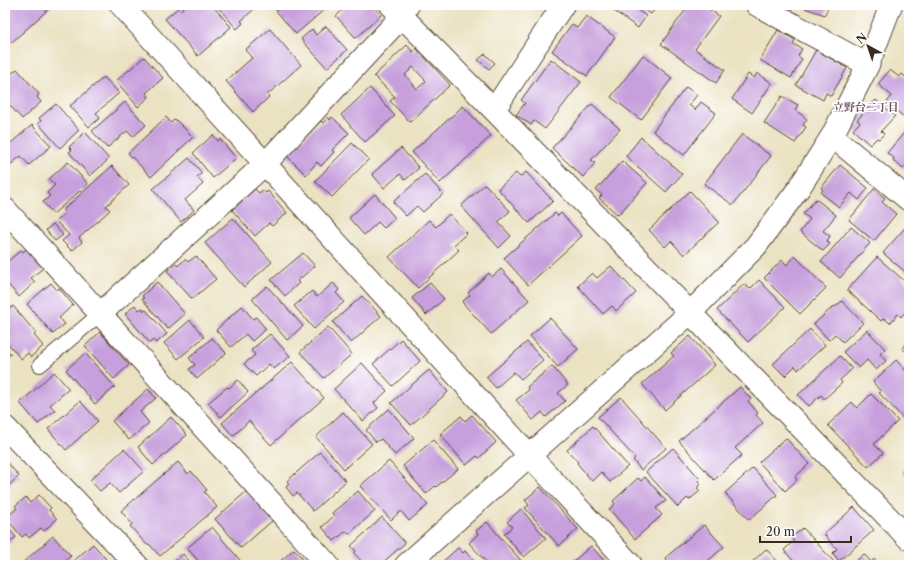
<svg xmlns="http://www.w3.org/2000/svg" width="914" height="570" font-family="'Libre Caslon Text','Noto Serif JP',serif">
<rect width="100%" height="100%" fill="#fff"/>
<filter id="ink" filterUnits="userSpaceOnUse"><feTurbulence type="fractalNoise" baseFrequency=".025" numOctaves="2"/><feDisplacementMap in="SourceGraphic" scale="8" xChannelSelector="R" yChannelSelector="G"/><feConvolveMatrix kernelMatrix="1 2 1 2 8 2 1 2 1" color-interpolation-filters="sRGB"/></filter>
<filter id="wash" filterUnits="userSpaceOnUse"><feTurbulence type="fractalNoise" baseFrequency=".012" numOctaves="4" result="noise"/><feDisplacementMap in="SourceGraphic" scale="16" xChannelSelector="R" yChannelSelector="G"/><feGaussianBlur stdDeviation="0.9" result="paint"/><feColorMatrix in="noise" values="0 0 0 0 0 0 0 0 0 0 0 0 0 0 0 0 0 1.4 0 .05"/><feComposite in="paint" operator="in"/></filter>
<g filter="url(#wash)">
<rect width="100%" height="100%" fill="#ebe2c2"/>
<g id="blocks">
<!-- building -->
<path fill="#c69fdc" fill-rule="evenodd" d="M5 5H53L11 43 5 37Z
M186 5H212L231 27 198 56 165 19 178 8 181 10Z
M216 5H250L254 9 241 21 243 23 237 29Z
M283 5H322L325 9 296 34 276 11Z
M349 5H372L381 15 356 38 336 16Z
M606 5H630L646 16 638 28Z
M638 5H658L651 14Z
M689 5H703L719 16 695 49 725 70 716 83 661 44Z
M796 5H829L825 15Z
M586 16 615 37 587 76 552 51 572 24 577 28Z
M326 26 347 50 327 68 301 39 312 29 316 35Z
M270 29 301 65 267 95 269 97 253 112 226 81 252 58 245 50Z
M778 30 795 40 793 44 802 49 798 56 802 59 791 78 760 60Z
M407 45 413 52 416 48 450 85 410 122 390 101 395 97 374 76ZM413 67 426 81 417 89 405 75Z
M816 50 847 68 831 96 826 93 823 100 796 85Z
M485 54 495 63 489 69 478 60Z
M643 55 672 78 641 120 611 97Z
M144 57 163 78 146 93 149 97 138 107 116 81Z
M551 59 581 82 545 129 534 121 531 125 516 115 525 103 521 100Z
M17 69 39 94 37 97 41 102 22 119 5 100V79Z
M890 70 899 77 902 74 909 80V115L906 119 887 102 892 96 878 84Z
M757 73 772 83 752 113 732 99 748 74 754 78Z
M104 77 119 93 96 113 100 118 89 127 70 106Z
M686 87 697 95 689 105 695 110 701 102 716 113 684 155 653 131Z
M370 88 395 116 365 142 341 115Z
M782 96 798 105 795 110 807 119 803 125 806 127 795 143 764 123Z
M876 100 895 116 881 131 884 134 879 139 877 138 870 145 853 130 860 122 857 120Z
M125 102 146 125 133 137 127 131 107 148 92 131Z
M56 104 79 130 60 148 38 123 41 121 39 118Z
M592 104 620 129 591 160 595 163 583 177 552 148Z
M463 106 491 136 440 183 412 152Z
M166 117 171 123 175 119 193 137 151 177 128 153Z
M328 117 330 120 332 117 349 133 332 150 334 152 321 166 317 162 306 175 287 156 321 121 323 123Z
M32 125 51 146 29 165 21 156 9 166 5 161V148Z
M909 127V161L903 169 893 160 894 158 887 153Z
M85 132 109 159 90 176 69 152 72 150 69 147Z
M742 134 771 156 733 205 704 184Z
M213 135 218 141 220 139 236 158 213 178 193 153Z
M641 137 682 174 666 192 626 156Z
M352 143 369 159 332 197 315 181Z
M401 148 419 168 405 180 400 174 384 188 372 174Z
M189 158 202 173 197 177 203 184 185 200 194 210 181 222 153 189Z
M622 161 647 183 618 215 599 198 602 195 596 190Z
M68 162 88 184 53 214 43 202 50 196 47 193 55 185 49 179Z
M840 165 868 188 859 200 851 193 839 207 821 193 823 190 821 188Z
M112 166 129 185 106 206 110 210 79 238 82 242 72 251 62 241 69 235 56 221 65 213 63 210Z
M526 172 553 201 529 223 498 189 516 173 520 177Z
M425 174 443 194 423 212 417 206 406 216 393 202Z
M485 184 510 211 498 222 511 236 499 248 461 206Z
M255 189 259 193 263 190 266 193 268 191 287 213 272 226 269 223 255 236 232 210Z
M874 189 885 198 882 202 896 214 874 241 849 220Z
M690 191 719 222 684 255 671 241 665 247 649 230Z
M375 194 395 218 384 228 378 222 364 235 349 218Z
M816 199 836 215 823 231 830 236 827 241 830 244 823 251 800 232 810 219 803 214Z
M555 213 558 216 561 213 582 236 528 285 504 258Z
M449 214 467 233 454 245 459 250 418 288 389 257 429 220 436 227Z
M233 218 272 262 244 287 205 243Z
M909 223V275L883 253Z
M53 224 63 235 55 241 46 230Z
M851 227 870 243 840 278 821 262Z
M26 249 43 268 31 278 35 282 19 297 5 281V264L21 250 23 252Z
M303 253 315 266 297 281 299 283 285 296 271 280Z
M196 256 216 279 192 299 167 271 176 263 178 266 185 259 188 262Z
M795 256 826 288 800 314 764 278 782 260 787 265Z
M877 257 909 285V307L901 317 898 314 890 323 884 318 881 321 847 290Z
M611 266 636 293 616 311 612 306 603 314 578 286 592 273 597 278Z
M501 269 529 300 491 334 462 302 470 295 468 293 489 273 492 277Z
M759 280 785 307 748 342 717 310 744 284 750 289Z
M157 282 185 314 168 329 142 299 144 298 142 296Z
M51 283 57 290 59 288 73 305 59 318 65 324 53 334 27 304Z
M333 283 339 290 336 293 344 302 314 329 294 306 312 291 317 297Z
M430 283 444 299 426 315 412 298Z
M267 286 303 326 287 340 252 299Z
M362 296 381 316 351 343 333 322Z
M842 301 863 323 843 342 835 334 829 340 814 324 834 306 835 307Z
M135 305 139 310 142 308 144 311 146 310 167 334 156 343 153 340 150 343 125 314Z
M13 306 36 333 34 335 43 346 31 357 28 353 21 359 5 340V313Z
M242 306 253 319 256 317 266 329 252 341 246 334 231 347 216 330Z
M550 318 578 349 558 367 530 336Z
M190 320 204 337 178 359 164 343Z
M328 327 352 354 324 378 300 352Z
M810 329 825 345 798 370 795 366 785 376 773 364Z
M867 330 885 349 880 354 886 361 876 370 867 360 859 368 843 352Z
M100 332 129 365 114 379 85 346Z
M270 334 290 356 274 369 269 364 256 376 244 364 255 355 251 350Z
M690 336 715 365 665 410 642 384 674 356 671 353Z
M212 338 226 353 197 379 189 369 195 365 189 358Z
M401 339 420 361 393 386 373 364Z
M909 340V354L902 348Z
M527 342 543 360 521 379 514 372 496 388 486 377Z
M5 347 11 354 5 359Z
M85 353 115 387 95 404 66 370Z
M840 356 852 369 840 380 842 383 824 399 821 395 809 406 798 395Z
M896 360 909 374V418L906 421 879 393 881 392 873 382Z
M292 362 324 398 271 445 249 421 233 436 222 423Z
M362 363 387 391 374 403 378 408 363 421 334 389Z
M552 366 568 385 558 393 565 401 546 417 542 412 533 420 516 400 529 390 527 387Z
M429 370 448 392 411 425 391 403Z
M54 372 69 389 50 405 55 410 38 424 20 403Z
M238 380 248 392 221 417 208 403 227 387 229 388Z
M740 387 751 399 748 401 758 413 756 415 763 423 735 448 742 455 714 480 679 441Z
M148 389 156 398 140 412 149 423 129 440 112 421Z
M871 394 898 421 874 444 883 453 868 467 828 425 852 402 857 408Z
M621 397 666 448 641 470 633 460 635 458 598 417Z
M80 401 98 421 66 450 48 429Z
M389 409 414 438 395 455 381 439 376 442 366 430Z
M343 412 372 444 344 469 316 437Z
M472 415 496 442 479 458 477 456 466 465 440 434 461 416 465 421Z
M171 417 187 435 153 465 138 447Z
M593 426 628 466 610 482 601 472 592 481 577 463 578 462 567 450Z
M786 438 809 464 795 477 797 480 785 491 759 462Z
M433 440 458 469 436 487 435 486 426 494 403 466Z
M673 448 700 479 698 481 701 484 697 488 700 491 689 500 687 498 678 507 646 472Z
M124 449 144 471 119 493 110 483 100 491 90 480Z
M320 452 346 481 313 511 297 493 293 496 286 487 289 484 287 481Z
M5 460 19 476 5 489Z
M389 461 428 505 409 521 401 511 391 520 360 486Z
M178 462 188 474 191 471 207 490 204 492 217 507 160 556 149 544 147 545 130 526 132 524 121 511Z
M909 465V479L902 472Z
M753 468 777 495 749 520 725 493Z
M645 477 666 501 656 508 662 515 635 539 609 509 615 504 613 501 638 478 641 481Z
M540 487 578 529 559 546 525 508 529 505 525 500Z
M247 491 273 520 241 548 215 519Z
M358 491 375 511 349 534 346 531 334 541 322 527 334 516 332 513Z
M39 495 51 508 49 510 57 519 44 531 41 528 29 538 26 534 22 537 6 518 17 508 15 506 26 497 30 503Z
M854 507 874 530 839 561 833 553 837 549 824 534Z
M521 509 546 538 524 557 504 534 512 527 507 522Z
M382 517 405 543 380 565H365L354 553 356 551 351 546Z
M487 522 524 564 489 565 469 543 478 534 476 531Z
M5 524 16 537 5 547Z
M704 525 724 547 703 565H671L665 558Z
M212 527 244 565H202L187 548Z
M803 528 834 562 831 565H797L784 550 794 541 791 538Z
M53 536 71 556 61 565H20Z
M93 544 111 565H69Z
M591 546 608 565H569Z
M458 548 463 553 465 551 477 565H443L441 563Z
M294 549 308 565H276Z
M766 549 781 565H749Z
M183 554 193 565H170Z
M864 554 871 562 874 559 879 565H852Z"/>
</g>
</g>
<g filter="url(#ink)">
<use href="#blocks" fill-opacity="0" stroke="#554637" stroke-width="1"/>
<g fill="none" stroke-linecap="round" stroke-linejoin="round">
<!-- service casing -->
<g stroke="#554637" stroke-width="16">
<path id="service" d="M40 365 101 313"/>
</g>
<!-- minor casing -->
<g stroke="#554637" stroke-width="24">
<path id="minor" d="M121 5 529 455 631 565
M391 5 494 110 909 539
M757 5 868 65
M494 110 563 5
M832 136 909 200
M5 209 328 565
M101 313 265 164 402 16 408 5
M5 427 137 565
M406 565 690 313 756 246 799 188 832 136 868 65 891 5"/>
</g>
<!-- service -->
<use href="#service" stroke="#fff" stroke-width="14"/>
<!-- minor -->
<use href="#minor" stroke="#fff" stroke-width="22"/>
</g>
</g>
<g text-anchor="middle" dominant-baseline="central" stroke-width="3.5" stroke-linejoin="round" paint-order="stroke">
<!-- neighbourhood labels -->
<g font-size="11" font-weight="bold" fill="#6c5360" stroke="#fff">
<text x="866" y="107">立野台二丁目</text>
</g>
</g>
<!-- margin -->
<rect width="914" height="570" fill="none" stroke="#fff" stroke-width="20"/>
<!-- north arrow -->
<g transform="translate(868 46) rotate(320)" stroke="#ffffff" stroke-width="3" paint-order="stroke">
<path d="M0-3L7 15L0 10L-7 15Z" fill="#3b2a1e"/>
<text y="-6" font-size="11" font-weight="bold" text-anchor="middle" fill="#3b2a1e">N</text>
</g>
<!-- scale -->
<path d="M760 536v6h91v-6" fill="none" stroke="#3b2a1e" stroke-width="2"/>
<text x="766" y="536" font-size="12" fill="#3b2a1e" stroke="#ffffff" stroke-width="3" paint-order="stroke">20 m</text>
</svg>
